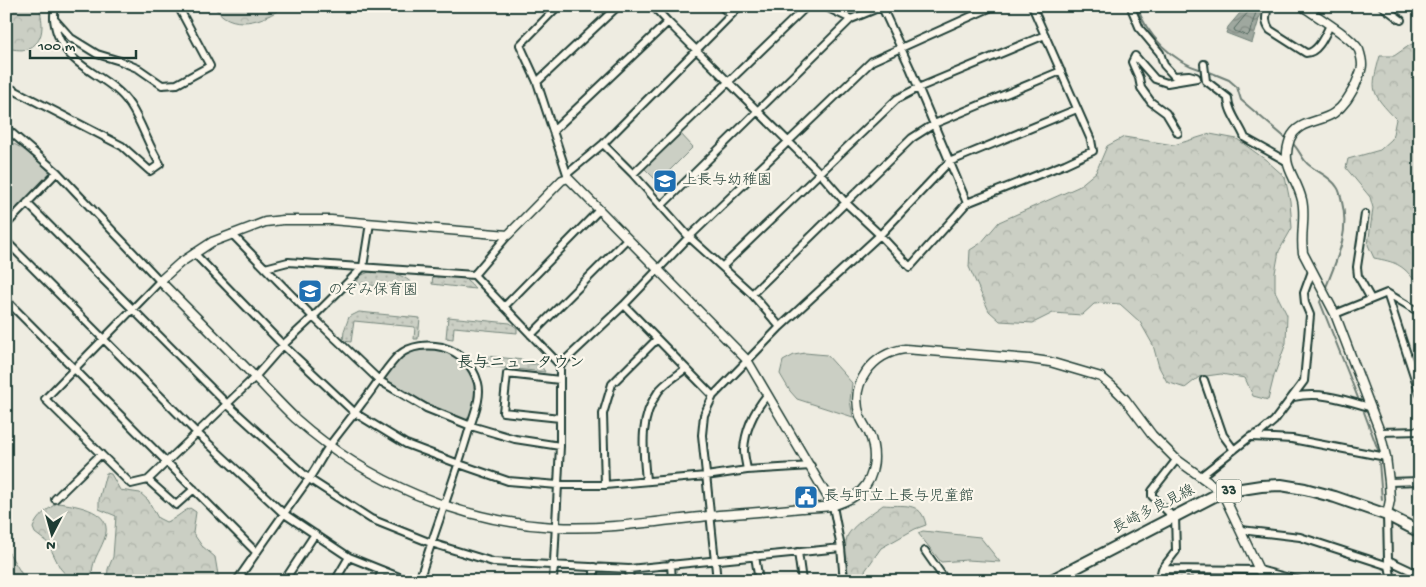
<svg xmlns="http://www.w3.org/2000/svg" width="1426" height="587" font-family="'Gochi Hand','Klee One',sans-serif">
<defs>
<pattern id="grass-dots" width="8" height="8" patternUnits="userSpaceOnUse" patternTransform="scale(1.25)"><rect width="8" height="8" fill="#cbcfc4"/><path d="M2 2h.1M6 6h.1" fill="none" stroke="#aeb3a9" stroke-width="1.8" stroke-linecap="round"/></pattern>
<pattern id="forest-crowns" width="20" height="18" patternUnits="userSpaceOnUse" patternTransform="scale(1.25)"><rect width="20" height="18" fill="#cbcfc4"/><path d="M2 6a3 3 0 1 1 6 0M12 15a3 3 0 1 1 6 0" fill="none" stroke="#aeb3a9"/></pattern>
<pattern id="water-waves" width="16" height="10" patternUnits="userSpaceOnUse" patternTransform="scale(1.25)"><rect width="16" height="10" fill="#9fa89f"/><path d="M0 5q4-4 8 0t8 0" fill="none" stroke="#818a82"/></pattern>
</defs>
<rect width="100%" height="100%" fill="#eeece1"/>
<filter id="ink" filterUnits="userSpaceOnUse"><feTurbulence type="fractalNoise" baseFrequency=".02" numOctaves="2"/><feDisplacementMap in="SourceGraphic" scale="10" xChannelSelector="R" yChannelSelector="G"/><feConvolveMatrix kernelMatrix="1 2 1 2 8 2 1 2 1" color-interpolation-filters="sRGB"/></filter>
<g filter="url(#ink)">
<!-- grass -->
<path fill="url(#grass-dots)" stroke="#75867c" d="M369 272C392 273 401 271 418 289L356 284 360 276Z
M433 275C449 276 466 273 475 289L432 284Z
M359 312 420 318 418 339H414L415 327 354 321 351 342 343 341 344 331 349 317Z
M448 317 510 323 517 328V333L454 327 453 339 446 338Z
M487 356 523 360 524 364H540L545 372 485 366Z"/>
<!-- forest -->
<path fill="url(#forest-crowns)" stroke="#75867c" d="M6 6H39C43 22 46 42 27 49 21 51 12 49 6 48Z
M214 6H284C265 22 229 32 214 6Z
M1420 41V279L1415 281C1402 264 1395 262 1374 258L1368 245 1373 208 1370 197 1346 168 1348 159 1380 150 1392 139 1396 119C1371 93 1370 91 1380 56H1394L1410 45Z
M1210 134 1237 139 1266 160 1285 177 1290 201 1292 228 1279 251 1275 273V291L1287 315 1286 343 1274 376 1268 400 1253 396 1245 378 1221 374 1199 377 1185 388 1167 382 1159 367 1153 345 1140 322 1120 304 1106 303 1094 304 1082 315 1053 313 1033 323 1000 321 989 311 969 267 970 250 981 243 999 222 1078 187 1096 172 1107 146 1124 137 1174 145Z
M106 473 111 474 120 490 140 493 148 500 158 518 166 522C176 519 180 513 190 508L196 512 193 533 202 546 215 557 219 581H107L108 569 113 557 116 516 99 509V500Z
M57 503C77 505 116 511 104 540 99 553 93 559 92 573L85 578 68 577 60 568 48 543 35 533 33 528C37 516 47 510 57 503Z
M883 505C903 507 921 500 926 525L915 529 881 548 858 581H849C848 567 843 550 847 537 851 526 874 512 883 505Z
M6 552 9 553 26 581H6Z"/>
<!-- green -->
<path fill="#cbcfc4" stroke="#75867c" d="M680 133 693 147 660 180 658 178 656 180 644 168Z
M10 143C20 144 44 166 51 174L6 219V144Z
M430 348C470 353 482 381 470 418L465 420C437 410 410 395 385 380 387 367 405 352 417 349 421 348 426 348 430 348Z
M805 353 827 355 852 383 850 401 853 417 797 399 790 391 780 374 783 361 794 355Z
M923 531 980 537 1000 562 967 560 941 562 918 533Z"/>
<!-- water -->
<path fill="url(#water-waves)" stroke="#6c7d74" d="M1246 6H1263L1252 43 1226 33 1228 27Z"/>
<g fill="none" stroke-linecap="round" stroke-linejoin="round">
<!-- shore -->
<path stroke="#52685f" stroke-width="1" d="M1249 6V11L1234 29 1235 31 1247 36 1249 34 1258 6"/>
<!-- stream -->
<path stroke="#6c7d74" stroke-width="2" d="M1137 6C1146 35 1173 62 1202 70
M1207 71 1229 80 1237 87 1241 100 1288 140
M1292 143C1298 148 1300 155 1305 161 1311 170 1329 174 1337 187 1340 191 1341 197 1342 202 1350 232 1337 259 1326 287
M1322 297 1320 302 1358 398
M1364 412 1378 450
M1379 462 1382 500"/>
<!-- minor casing -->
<g stroke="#1f3d34" stroke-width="10">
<path id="minor" d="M558 6 520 45 537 82 568 177
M721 6 731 15
M824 6 851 19
M1268 6C1266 16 1264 22 1270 30L1306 53C1318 53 1325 35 1330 25
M1382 6 1401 20
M882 7 911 70 967 203
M1132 10 1140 29 1160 53 1164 65 1174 76 1189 75 1196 77
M55 20 71 38 97 54 120 61 139 69 162 85 177 84 210 66 178 6
M668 22 820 173 845 202 880 235 910 267 967 203 1065 164 1093 151 1091 140 1032 6
M1204 64 1206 81 1228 98C1228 112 1240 125 1245 138L1286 161
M537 82 618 6
M6 86 122 146 150 171 160 164C148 145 142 123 130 105 111 75 70 71 57 33 54 23 53 17 55 6
M6 128 57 172 160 281 45 399 131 484 148 480 255 377 283 345 313 317 363 267 370 223
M553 131 668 22 653 6
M1178 133 1166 113 1151 102 1141 88 1139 78 1132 62 1135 56 1155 79 1167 83 1197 78
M603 144 633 174 689 237 752 294 780 327
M567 174 603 144 740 6
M633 174 807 6
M27 203 227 404 309 479 371 519 431 543 493 562 629 569 841 548
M661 206 851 19 883 6
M1365 214 1357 267 1358 276 1371 299
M6 225 57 172
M232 234 313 317 380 381 426 408 471 426 515 439 560 446
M6 241 197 433 283 513 349 557 409 581
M194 253 283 345 355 413 406 444 459 464 508 481 558 485H605L706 476 747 470 811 466
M723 266 897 99 918 88 1045 35
M265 268 288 262 474 275 560 365V446L553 581
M474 275 508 235
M1387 293 1414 309 1420 310
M752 294 912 138 934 124 1061 71
M6 300 256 552
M624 305 713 396
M504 307 599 210
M1335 314 1387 293 1420 394
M531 335 627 239
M560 365 624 305 689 237 872 61 994 6
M1204 380 1223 435 1234 450
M1294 397C1320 391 1345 400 1369 407
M560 418 503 412 507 374 560 380
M1380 432 1420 431
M1252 437 1292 439 1386 457
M747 470C746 463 744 456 744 450 745 429 755 410 767 395
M1201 476 1250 437 1261 432 1274 421 1304 381 1310 315 1305 303 1304 293 1312 271
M148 480 176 505 194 489
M646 480C643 449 639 419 658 392 664 383 677 376 685 369
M1389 482 1420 481
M605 485 603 414 612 384 657 339
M55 499 101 454
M833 506 841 548 844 581
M1387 515 1388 560 1392 581
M1173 517 1152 496V491L1177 459
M1241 530 1300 537 1389 566
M925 551 946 581
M798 552 802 581
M755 556 759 581
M1388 560 1420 575
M671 564 672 581
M594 567V581
M629 569 630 581
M1162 569 1259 570 1301 581
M240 581 238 579C261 546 284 513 308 480 316 469 322 456 330 445 340 431 352 417 362 403 373 390 387 366 399 355 411 345 428 344 442 347 460 352 473 365 478 383 482 398 473 416 469 430 454 481 435 530 419 581
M284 581 315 534
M335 581 349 557
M378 581 382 570
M717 581 702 435 704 415 713 396 780 327 880 235 949 162 1077 109
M1159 581 1162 569 1176 551 1175 516"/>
</g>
<!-- tertiary casing -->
<g stroke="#1f3d34" stroke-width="11">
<path id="tertiary" d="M1302 6C1315 15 1352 37 1359 50 1360 53 1362 61 1362 65 1362 71 1357 80 1355 86 1349 97 1344 106 1334 113 1320 123 1298 120 1290 139 1280 167 1296 175 1302 200 1306 217 1300 235 1303 253L1335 314 1380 432 1386 457 1389 482 1390 500 1387 515
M833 506 747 360 568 178 562 180 508 235 331 220H283L265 222 212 242 180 263 160 281C191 312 222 343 252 374 267 389 281 405 296 419 367 482 460 522 555 527 610 530 665 520 719 515 747 513 774 511 801 508 812 507 825 508 835 505 844 502 854 498 861 491 876 476 877 452 869 433 866 427 862 422 860 416 849 383 873 353 905 349L1029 359 1050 362 1101 377 1113 387 1125 399 1152 435 1176 459 1222 492 1259 570 1266 581"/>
</g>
<!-- primary casing -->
<g stroke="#1f3d34" stroke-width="14">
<path id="primary" d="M1050 581 1222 492 1261 486 1281 485 1305 489 1335 497 1387 515 1420 532"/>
</g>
<!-- minor -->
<use href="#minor" stroke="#fbf7ec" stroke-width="6"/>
<!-- tertiary -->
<use href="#tertiary" stroke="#fbf7ec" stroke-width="8"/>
<!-- primary -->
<use href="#primary" stroke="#fbf7ec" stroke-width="10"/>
<!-- rail -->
<path stroke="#1f3d34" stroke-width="2" stroke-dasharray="8 4" stroke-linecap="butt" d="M1150 581C1189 576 1226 575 1265 581"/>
</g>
</g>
<!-- icons -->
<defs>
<g id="school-square" transform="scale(1.25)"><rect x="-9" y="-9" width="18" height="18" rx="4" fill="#1f6fb2" stroke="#fbf7ec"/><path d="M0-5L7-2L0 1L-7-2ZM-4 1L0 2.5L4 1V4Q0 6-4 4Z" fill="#fff"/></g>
<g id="civic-square" transform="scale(1.25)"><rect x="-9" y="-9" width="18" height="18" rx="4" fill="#1f6fb2" stroke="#fbf7ec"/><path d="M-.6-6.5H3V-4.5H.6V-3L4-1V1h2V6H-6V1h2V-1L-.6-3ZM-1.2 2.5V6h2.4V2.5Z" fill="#fff"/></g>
</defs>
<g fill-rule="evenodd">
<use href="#school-square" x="665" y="181"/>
<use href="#school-square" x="310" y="291"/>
<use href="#civic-square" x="806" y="497"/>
</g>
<g text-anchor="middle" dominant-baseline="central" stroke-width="4.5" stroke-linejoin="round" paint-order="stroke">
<!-- shield labels -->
<rect fill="#fbf7ec" stroke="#61756b" stroke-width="1" x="1216.5" y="479.5" width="25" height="23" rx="4"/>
<g font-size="14" font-weight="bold" fill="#1f3d34">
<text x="1229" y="491">33</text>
</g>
<!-- poi labels -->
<g font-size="15" fill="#1f3d34" stroke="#fbf7ec" text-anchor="start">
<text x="682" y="181">上長与幼稚園</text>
<text x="328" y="291">のぞみ保育園</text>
<text x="824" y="497">長与町立上長与児童館</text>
</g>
<!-- street labels -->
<g font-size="15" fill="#1f3d34" stroke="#fbf7ec">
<text transform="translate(1154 510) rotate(-27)">長崎多良見線</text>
</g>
<!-- neighbourhood labels -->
<g font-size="16" font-weight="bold" fill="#1f3d34" stroke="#fbf7ec">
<text x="521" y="364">長与ニュータウン</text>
</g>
</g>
<!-- margin -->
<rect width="1426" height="587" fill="none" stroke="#fbf7ec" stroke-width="25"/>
<rect x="12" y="12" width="1401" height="562" fill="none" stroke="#1f3d34" stroke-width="2" filter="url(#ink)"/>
<!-- north arrow -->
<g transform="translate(52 534) rotate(186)" stroke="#fbf7ec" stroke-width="4" paint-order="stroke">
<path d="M0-4L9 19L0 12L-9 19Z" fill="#1f3d34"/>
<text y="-8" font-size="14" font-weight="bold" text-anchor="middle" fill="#1f3d34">N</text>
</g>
<!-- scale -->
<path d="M30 50v8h106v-8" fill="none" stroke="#1f3d34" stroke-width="2.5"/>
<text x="38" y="50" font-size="15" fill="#1f3d34" stroke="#fbf7ec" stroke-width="4" paint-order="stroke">100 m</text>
</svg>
